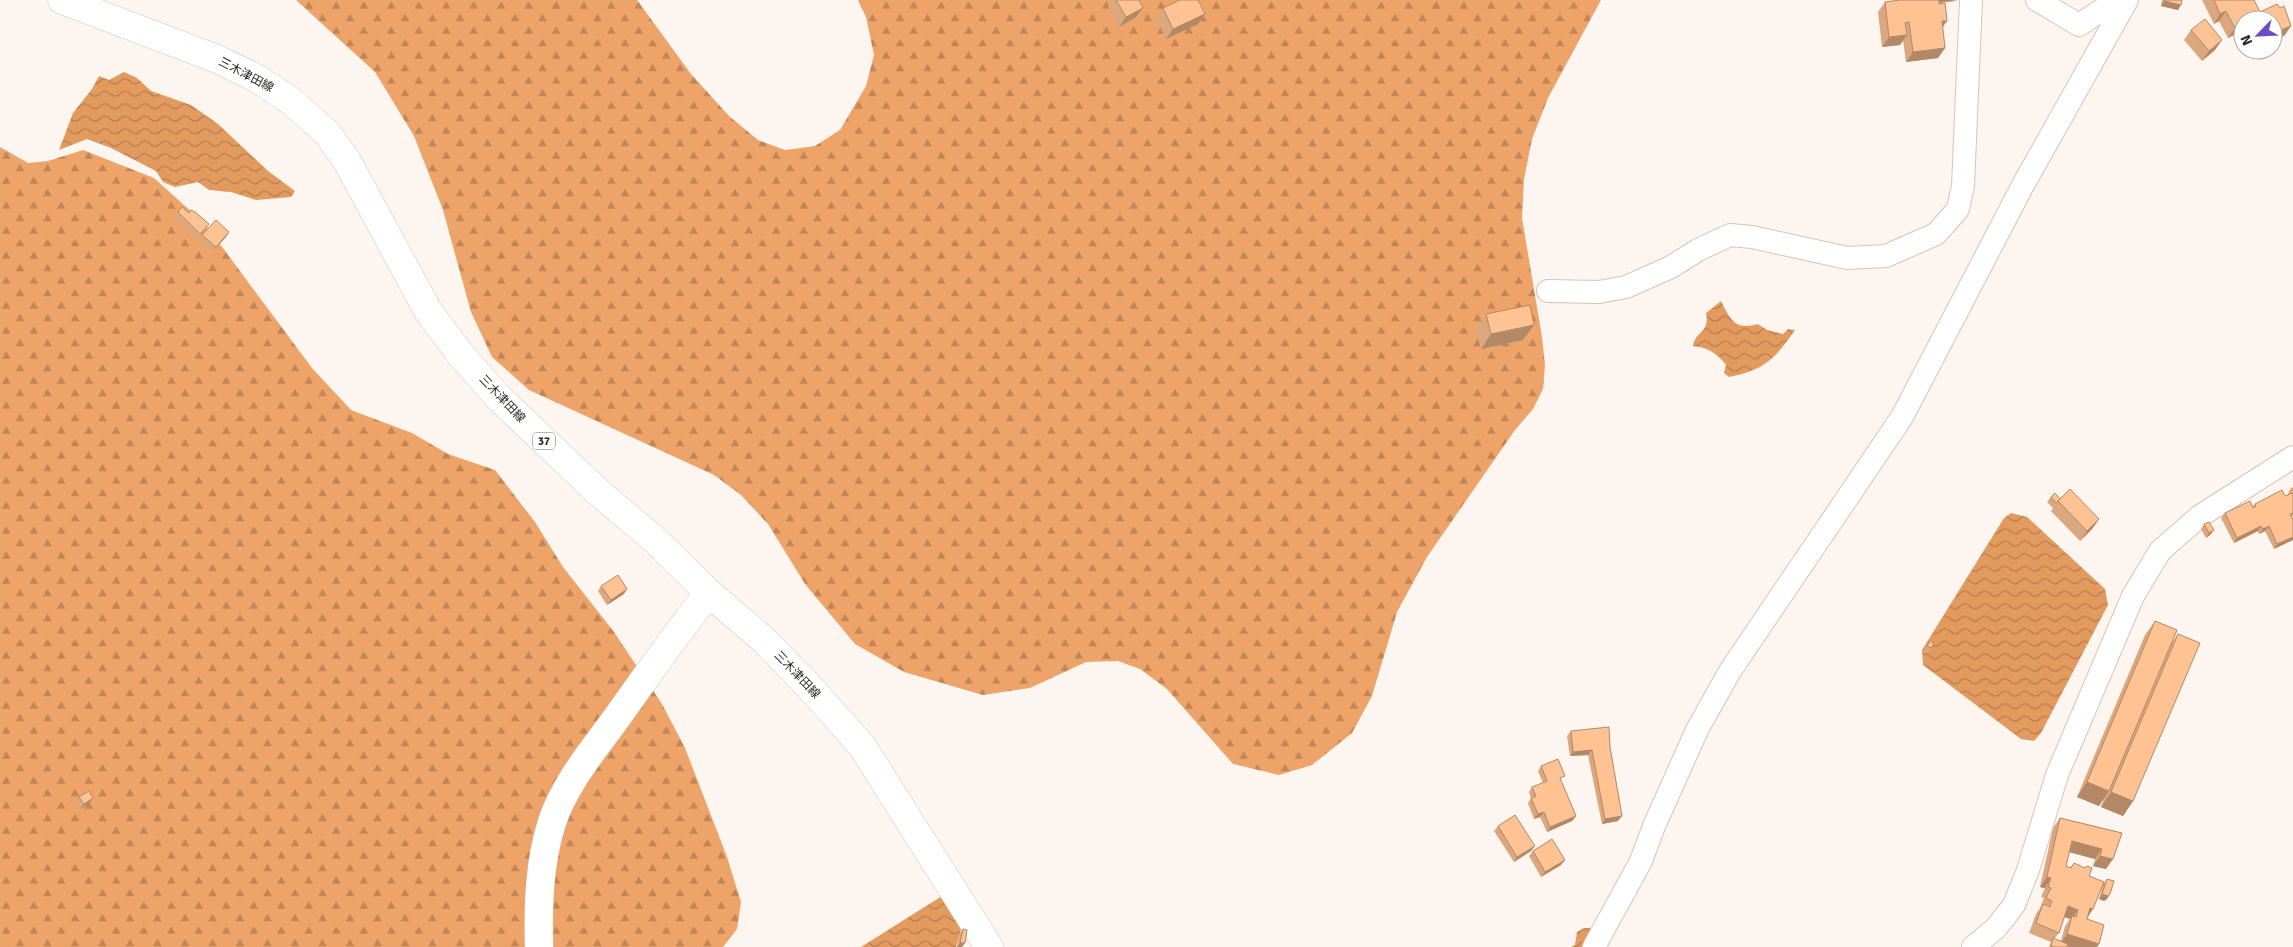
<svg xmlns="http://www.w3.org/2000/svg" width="2293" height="947" font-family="Signika,'Noto Sans JP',sans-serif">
<defs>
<pattern id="forest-firs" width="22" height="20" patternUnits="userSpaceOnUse" patternTransform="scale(1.25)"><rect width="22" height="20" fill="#eea469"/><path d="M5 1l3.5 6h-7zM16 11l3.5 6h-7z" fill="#c18556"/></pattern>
<pattern id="water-waves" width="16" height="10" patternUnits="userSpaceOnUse" patternTransform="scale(1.25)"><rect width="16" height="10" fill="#e39a5e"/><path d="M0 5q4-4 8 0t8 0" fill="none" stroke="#b87d4d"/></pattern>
</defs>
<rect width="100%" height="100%" fill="#fdf5ef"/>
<!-- forest -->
<path fill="url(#forest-firs)" d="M296 0H637L691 74 729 116 758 140 785 150 815 146 840 130 866 86 874 55 866 17 858 0H1601L1548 98 1532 139 1524 179 1522 218 1542 337 1545 365 1543 389 1533 409 1515 430 1427 557 1397 612 1372 696 1352 733 1312 765 1279 775 1233 764 1167 689 1140 669 1118 661 1086 662 1030 688 983 695 904 672 855 644 805 584 768 524 741 495 714 475 529 390 492 357 471 312 443 210 414 136 375 72Z
M0 147 28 163 48 161 83 150 154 178 205 224 312 368 351 410 412 433 448 454 495 470 535 522 563 567 614 632 662 704 685 748 727 857 741 902 737 929 723 947H0Z"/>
<!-- water -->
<path fill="url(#water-waves)" d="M124 72 137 78 151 91 191 105 218 124 268 171 295 191 291 197 256 200 231 192 209 190 198 182 175 187 163 182 156 171 111 148 87 139 59 150 73 113 92 89 99 76 109 80Z
M1721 301C1731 321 1735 330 1758 324L1767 330 1783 334 1788 329 1795 330C1775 359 1764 370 1729 377L1724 373 1726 365C1718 354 1707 347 1693 346 1696 330 1710 333 1706 313Z
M2011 513 2027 517 2105 589 2108 605 2041 733 2034 741 2021 739 1923 665 1922 650 2004 518Z
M942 896 961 929 956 947H861Z
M1584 928H1595L1586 947H1571L1575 945 1577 932Z"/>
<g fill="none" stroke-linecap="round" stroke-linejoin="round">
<!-- street casing -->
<g stroke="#d8c4b5" stroke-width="24">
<path id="street" d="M2037 0 2079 25 2117 0
M1548 291 1599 292 1626 287 1671 267 1698 250 1730 235 1752 237 1847 258 1886 256 1936 234 1958 209 1963 186 1971 0
M1594 947 1641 861 1654 826 1697 730 1730 671 1902 417 2023 185 2127 0
M1973 947 1996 928 2014 905 2028 870 2057 775 2133 596 2160 551 2200 516 2293 457"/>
</g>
<!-- secondary casing -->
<g stroke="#d8c4b5" stroke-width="29">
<path id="secondary" d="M539 947C538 905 539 863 552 822 565 783 594 749 618 716 648 674 677 632 709 593"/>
</g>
<!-- primary casing -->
<g stroke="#d8c4b5" stroke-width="29">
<path id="primary" d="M62 0 217 59 256 78 291 101 327 133 347 161 428 311 461 355 498 397 598 492 655 540 709 593 766 642 815 693 862 746 989 947"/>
</g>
<!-- street -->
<use href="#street" stroke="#fff" stroke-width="22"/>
<!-- secondary -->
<use href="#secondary" stroke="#fff" stroke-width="28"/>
<!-- primary -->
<use href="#primary" stroke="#fff" stroke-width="28"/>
</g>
<!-- wall -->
<path fill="#dba77e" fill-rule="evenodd" d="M1112 0H1139L1143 8 1136 17 1119 27 1108 6Z
M2162 0H2182L2178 10 2161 6Z
M2202 0H2255L2254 1 2260 12 2291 26 2284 36 2243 20V39L2240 32 2228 38 2219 21 2214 24Z
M1958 1 1939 3 1945 48 1938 58 1906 62 1903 40 1900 45 1882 47 1878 12 1885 2Z
M1163 8 1205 14 1198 24 1166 39 1156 18Z
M2191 30 2215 50 2202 61 2184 40Z
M178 212 189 213 209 224 196 239 174 217Z
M202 235 226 237 212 252 199 240Z
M1486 314 1534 325 1523 340 1481 349 1476 329Z
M2293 487V516L2292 517 2293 540 2274 549 2265 531 2259 534 2258 531 2234 543 2221 518 2225 513 2252 507 2255 504 2285 496 2289 494 2288 493 2291 488Z
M2051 497 2060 499 2099 519 2092 529 2080 541 2051 511 2054 507 2053 508 2047 502Z
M2204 524 2214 530 2210 535 2206 538 2201 529Z
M601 586 624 594 607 605 598 591Z
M2155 621 2170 645 2178 634 2133 801 2123 816 2101 807 2104 798 2099 806 2077 797 2145 635Z
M1930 641 1931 648 1927 653 1923 651Z
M1571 731 1610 747 1618 821 1602 824 1588 755 1570 756 1567 736Z
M1541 766 1561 781 1576 816 1572 821 1547 832 1540 817 1534 819 1528 803 1531 798 1529 792 1532 787 1543 783 1538 771Z
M79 797 90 803 80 809 76 802Z
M2060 818 2122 833 2106 869 2093 866 2095 859 2069 852 2066 866 2070 868 2074 863 2089 876 2104 883 2107 879 2110 894 2107 899 2104 901 2099 899 2103 885 2093 909 2088 917 2087 919 2097 947H2069L2067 946 2066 947H2049L2051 942 2029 933 2036 914 2040 908 2044 898 2041 897 2045 888 2040 887 2053 828ZM2064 917 2070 919 2065 926 2061 941 2054 939 2059 933Z
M1498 826 1531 851 1514 862 1494 831Z
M1533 851 1561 865 1541 877 1529 856Z
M963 929 962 947H957L959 934Z"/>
<!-- shaded-wall -->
<path fill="#b28867" d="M1934 0H1958L1931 4Z
M2164 1 2181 5 2178 10 2161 6Z
M1143 8 1136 17 1119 27 1126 17Z
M2226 11 2219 21 2214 24 2220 14Z
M1205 14 1198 24 1166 39 1173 29Z
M1942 21H1947L1940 31Z
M2243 24V28L2240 32 2228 38 2235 28Z
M2291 26 2284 36 2273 40V33Z
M1907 35 1900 45 1882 47 1889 37Z
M2222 40 2215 50 2202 61 2209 51Z
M1945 48 1938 58 1906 62 1913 52Z
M229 232 226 237 212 252 216 247Z
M1534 325 1523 340 1481 349 1491 334Z
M2099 519 2092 529 2080 541 2087 531Z
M2261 526 2258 531 2234 543 2237 538Z
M2269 526 2265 531 2259 534 2263 529Z
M2214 530 2210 535 2206 538 2209 533Z
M2293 537V540L2274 549 2277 544Z
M627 589 624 594 607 605 611 600Z
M1592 750 1588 755 1570 756 1573 752Z
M2087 782 2109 791 2099 806 2077 797Z
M2111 792 2133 801 2123 816 2101 807Z
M93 798 90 803 80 809 84 804Z
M1544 812 1540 817 1534 819 1538 814Z
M1576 816 1572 821 1547 832 1550 827Z
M1622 816 1618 821 1602 824 1605 819Z
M2072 841 2102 849 2095 859 2065 851Z
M1535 846 1531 851 1514 862 1517 857Z
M2100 856 2113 859 2106 869 2093 866Z
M1565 860 1561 865 1541 877 1545 872Z
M2047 877 2051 878 2045 888 2040 887Z
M2102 894H2110L2107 899 2104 901 2099 899Z
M2068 906 2078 910 2071 919 2072 916 2070 919 2062 916Z
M2090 908 2093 909 2086 919Z
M2067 934 2099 944 2097 947H2069L2060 944Z
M960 943H965L962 947H957Z"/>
<!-- building -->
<path fill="#ffc293" stroke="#b28867" d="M1116 0H1139L1143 8 1126 17Z
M1180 0H1198L1205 14 1173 29 1163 8Z
M1900 0H1939V4L1945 3 1947 21H1942L1945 48 1913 52 1909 22 1905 23 1907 35 1889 37 1885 2Z
M2165 0H2182L2181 5 2164 1Z
M2214 0H2254L2260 12 2277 4 2280 8 2284 6 2291 26 2273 33V20H2243V24L2235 28 2226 11 2220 14Z
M2205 19 2222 40 2209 51 2191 30Z
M182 207 189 213 191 210 195 212 209 224 200 234 178 212Z
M216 220 229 232 216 247 202 235Z
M1530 305 1534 325 1491 334 1486 314Z
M2070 489 2099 519 2087 531 2058 501Z
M2282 490 2285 496 2292 493 2293 495V513L2290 514 2293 520V537L2277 544 2269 526 2263 529 2261 526 2237 538 2225 513 2250 501 2253 508 2256 506 2255 504Z
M2055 493 2060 499 2056 503 2051 497Z
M2209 522 2214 530 2209 533 2204 524Z
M618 575 627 589 611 600 601 586Z
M2155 621 2177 630 2109 791 2087 782Z
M2178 634 2200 643 2133 801 2111 792Z
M1930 641 1934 643 1931 648 1927 646Z
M1609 727 1610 747 1622 816 1605 819 1592 750 1573 752 1571 731Z
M1558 759 1565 776 1560 778 1576 816 1550 827 1544 812 1538 814 1531 798 1536 796 1532 787 1547 781 1541 766Z
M89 791 93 798 84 804 79 797Z
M1515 815 1535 846 1517 857 1498 826Z
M2060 818 2122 833 2113 859 2100 856 2102 849 2072 841 2066 866 2071 868 2074 863 2085 868 2087 866 2092 868 2089 876 2104 882 2093 909 2090 908 2087 919 2104 925 2099 944 2067 934 2072 916 2076 917 2078 910 2068 906 2059 933 2036 923 2043 904 2050 907 2052 901 2046 898 2051 888 2048 887 2051 878 2047 877Z
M1552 839 1565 860 1545 872 1533 851Z
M2107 879 2114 881 2110 894 2108 896 2102 894Z
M963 929 967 930 965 943H960Z
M2053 938 2068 944 2066 947H2054L2051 946Z"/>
<g text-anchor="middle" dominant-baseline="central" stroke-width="4" stroke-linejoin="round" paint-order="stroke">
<!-- shield labels -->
<rect fill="#fff" stroke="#6b6662" stroke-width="1" x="533" y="432.5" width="22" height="17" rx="4"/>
<g font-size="11" font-weight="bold" fill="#2c251f">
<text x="544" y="441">37</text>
</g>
<!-- street labels -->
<g font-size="12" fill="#2c251f" stroke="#fff">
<text transform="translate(246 75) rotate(28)">三木津田線</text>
<text transform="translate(502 399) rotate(46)">三木津田線</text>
<text transform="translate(797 675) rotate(46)">三木津田線</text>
</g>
</g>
<!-- north arrow -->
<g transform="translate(2258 35) rotate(246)"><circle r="24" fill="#ffffff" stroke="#aba8a5"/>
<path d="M0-4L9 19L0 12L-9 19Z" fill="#6b4cc5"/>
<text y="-8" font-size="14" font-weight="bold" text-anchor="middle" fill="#2c251f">N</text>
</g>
</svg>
